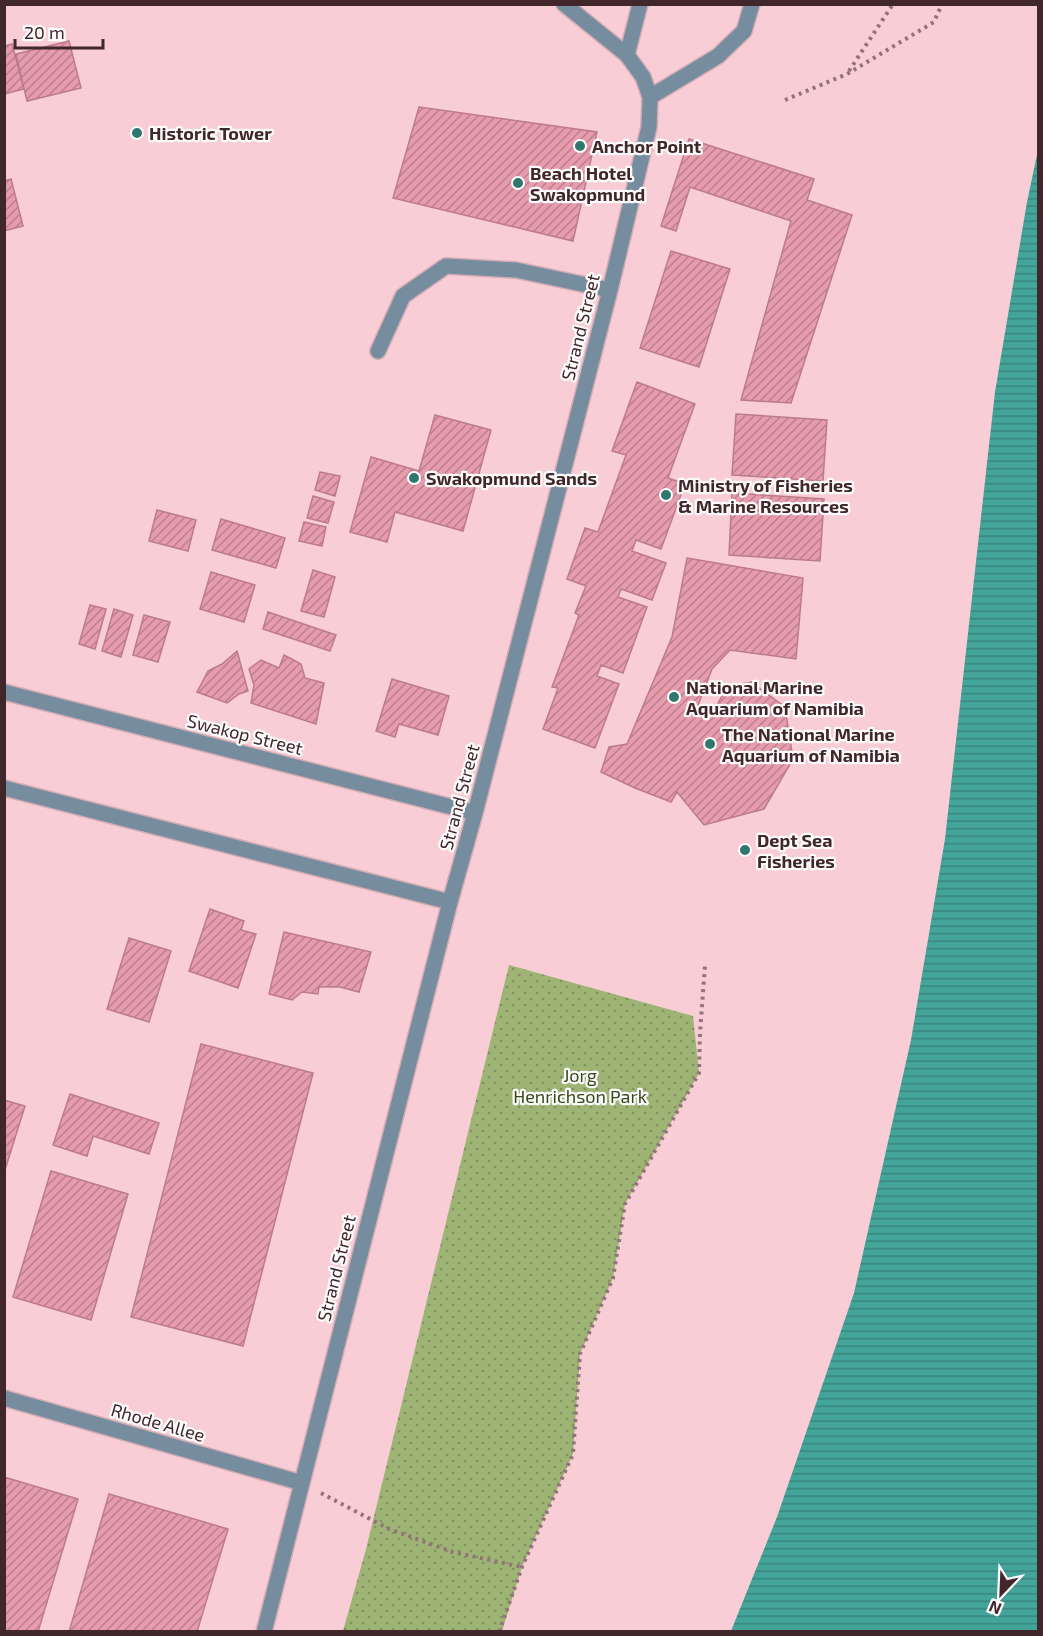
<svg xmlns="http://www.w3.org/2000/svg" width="1043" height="1636" font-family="'Exo 2',sans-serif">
<defs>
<pattern id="park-dots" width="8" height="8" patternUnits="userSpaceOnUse" patternTransform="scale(1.5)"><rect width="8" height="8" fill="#9db475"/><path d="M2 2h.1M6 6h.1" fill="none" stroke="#829260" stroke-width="1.8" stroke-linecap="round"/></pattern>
<pattern id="water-rules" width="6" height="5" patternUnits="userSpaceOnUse" patternTransform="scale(1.5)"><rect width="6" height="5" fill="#43a499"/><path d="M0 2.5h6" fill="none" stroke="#3a857d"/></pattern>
<pattern id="building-hatch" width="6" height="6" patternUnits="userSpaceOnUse" patternTransform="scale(1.5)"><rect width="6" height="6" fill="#e79cad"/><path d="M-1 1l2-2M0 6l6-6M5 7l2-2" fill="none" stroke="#bd7f8d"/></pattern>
</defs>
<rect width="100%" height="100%" fill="#f8cdd6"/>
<!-- park -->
<path fill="url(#park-dots)" d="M509 965 693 1016 699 1073 625 1204 613 1278 580 1354 573 1454 522 1567 502 1631H343L366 1549Z"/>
<!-- water -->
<path fill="url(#water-rules)" d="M1038 150V1631H731L777 1517 854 1293 911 1040 945 839 995 392 1027 202Z"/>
<!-- building -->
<path fill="url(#building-hatch)" stroke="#bc7b8a" stroke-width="1.5" d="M69 41 81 88 27 101 16 54Z
M12 44 24 89 4 94V46Z
M419 107 597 132 573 241 393 198Z
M689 139 814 179 807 200 852 215 791 403 741 400 791 221 690 187 676 231 661 226Z
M11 179 23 226 4 231V181Z
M671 251 730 269 699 367 640 348Z
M637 382 695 404 668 478 685 484 661 549 636 540 632 551 666 563 652 600 621 589 618 597 647 607 623 673 601 665 597 676 619 684 595 748 543 729 558 688 552 687 579 615 575 613 586 586 567 579 585 528 598 532 626 455 612 451Z
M736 414 827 420 823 481 732 475Z
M435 415 491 430 463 531 395 512 387 542 350 532 371 457 419 471Z
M320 472 340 476 335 496 315 490Z
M732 493 824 499 820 561 729 555Z
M313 496 334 502 328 523 307 518Z
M157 510 196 520 188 551 149 541Z
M221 519 285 538 276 568 212 550Z
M304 522 326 527 322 546 299 541Z
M687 558 803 578 796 659 730 650 712 669 697 708 712 714 727 687 751 682 785 707 793 759 764 809 704 825 677 792 671 802 635 788 601 772 609 747 627 744 672 637Z
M313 570 335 577 324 617 301 611Z
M211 572 255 585 244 622 200 609Z
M90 605 106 609 95 649 79 644Z
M114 609 133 615 121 657 102 651Z
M268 612 336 635 330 651 263 629Z
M144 615 170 622 158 662 133 655Z
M237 651 248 691 239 694 227 703 197 692 208 671 222 664Z
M284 655 301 664 305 678 324 683 316 724 251 703 254 685 249 669 261 660 279 668Z
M392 679 449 696 438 735 399 724 395 737 376 731Z
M210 909 244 921 241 930 256 934 238 988 189 971Z
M284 932 371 952 359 992 340 987H319L318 994 302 992 292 1000 269 994Z
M129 938 171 951 149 1022 107 1009Z
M201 1044 313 1073 243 1346 131 1317Z
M70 1094 159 1123 149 1154 93 1136 87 1156 53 1145Z
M4 1100 25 1106 4 1173Z
M51 1171 128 1194 91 1320 13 1297Z
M4 1477 78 1499 38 1632H4Z
M109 1494 228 1529 197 1632H69Z"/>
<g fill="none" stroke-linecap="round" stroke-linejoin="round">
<!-- minor casing -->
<g stroke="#d3acb4" stroke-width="18">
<path id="minor" d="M627 55 640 4
M650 97 718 56 744 31 752 4
M378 351 403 296 446 266 516 270 610 290
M4 692 475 813
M4 788 450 902
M4 1398 302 1483
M264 1632 450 902 475 813 610 290 649 127 650 97 643 77 627 55 564 4"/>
</g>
<!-- path -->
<path stroke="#947279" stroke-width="4" stroke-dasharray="3 4.5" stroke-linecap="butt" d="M849 71 893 4
M785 100 847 74 934 22 942 4
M321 1493 389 1529 453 1552 522 1567
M499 1632 522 1567 573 1454 580 1354 613 1278 625 1204 699 1073 700 1033 705 966"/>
<!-- minor -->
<use href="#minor" stroke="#768c9f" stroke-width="15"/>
</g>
<!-- markers -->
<g fill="#31776f" stroke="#fbfbfb" stroke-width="2">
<circle cx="137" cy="133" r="6"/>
<circle cx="580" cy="146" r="6"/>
<circle cx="518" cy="183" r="6"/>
<circle cx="414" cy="478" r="6"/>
<circle cx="666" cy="495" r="6"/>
<circle cx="674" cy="697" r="6"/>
<circle cx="710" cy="744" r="6"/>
<circle cx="745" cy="850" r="6"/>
</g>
<g text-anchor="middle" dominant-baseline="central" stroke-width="4.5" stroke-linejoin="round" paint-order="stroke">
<!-- poi labels -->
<g font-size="18" font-weight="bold" fill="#41262c" stroke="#fbfbfb" text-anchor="start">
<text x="149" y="133">Historic Tower</text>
<text x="592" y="146">Anchor Point</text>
<text x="530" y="173">Beach Hotel<tspan x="530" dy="21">Swakopmund</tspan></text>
<text x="426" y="478">Swakopmund Sands</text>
<text x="678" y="485">Ministry of Fisheries<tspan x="678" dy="21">&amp; Marine Resources</tspan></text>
<text x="686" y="687">National Marine<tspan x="686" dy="21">Aquarium of Namibia</tspan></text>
<text x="722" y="734">The National Marine<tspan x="722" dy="21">Aquarium of Namibia</tspan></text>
<text x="757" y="840">Dept Sea<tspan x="757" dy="21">Fisheries</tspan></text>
</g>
<!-- street labels -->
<g font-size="18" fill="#41262c" stroke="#fbfbfb">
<text transform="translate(580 327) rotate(-76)">Strand Street</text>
<text transform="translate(245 734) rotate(14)">Swakop Street</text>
<text transform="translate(459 797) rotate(-75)">Strand Street</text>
<text transform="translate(336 1268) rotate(-76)">Strand Street</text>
<text transform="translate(158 1422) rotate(16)">Rhode Allee</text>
</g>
<!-- park labels -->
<g font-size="18" fill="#384717" stroke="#fbfbfb">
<text x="580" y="1075">Jorg<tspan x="580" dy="21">Henrichson Park</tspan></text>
</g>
</g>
<!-- border -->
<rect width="1043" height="1636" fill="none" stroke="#41262c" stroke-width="12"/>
<!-- north arrow -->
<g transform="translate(1001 1594) rotate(203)" stroke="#fbfbfb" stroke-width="4.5" paint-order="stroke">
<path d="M0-4.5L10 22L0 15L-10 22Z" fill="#41262c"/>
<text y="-9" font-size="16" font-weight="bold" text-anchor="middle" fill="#41262c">N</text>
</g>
<!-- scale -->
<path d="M15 39v9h88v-9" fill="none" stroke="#41262c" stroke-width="3"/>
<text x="24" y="39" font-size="18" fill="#41262c" stroke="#fbfbfb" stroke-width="4.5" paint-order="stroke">20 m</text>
</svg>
